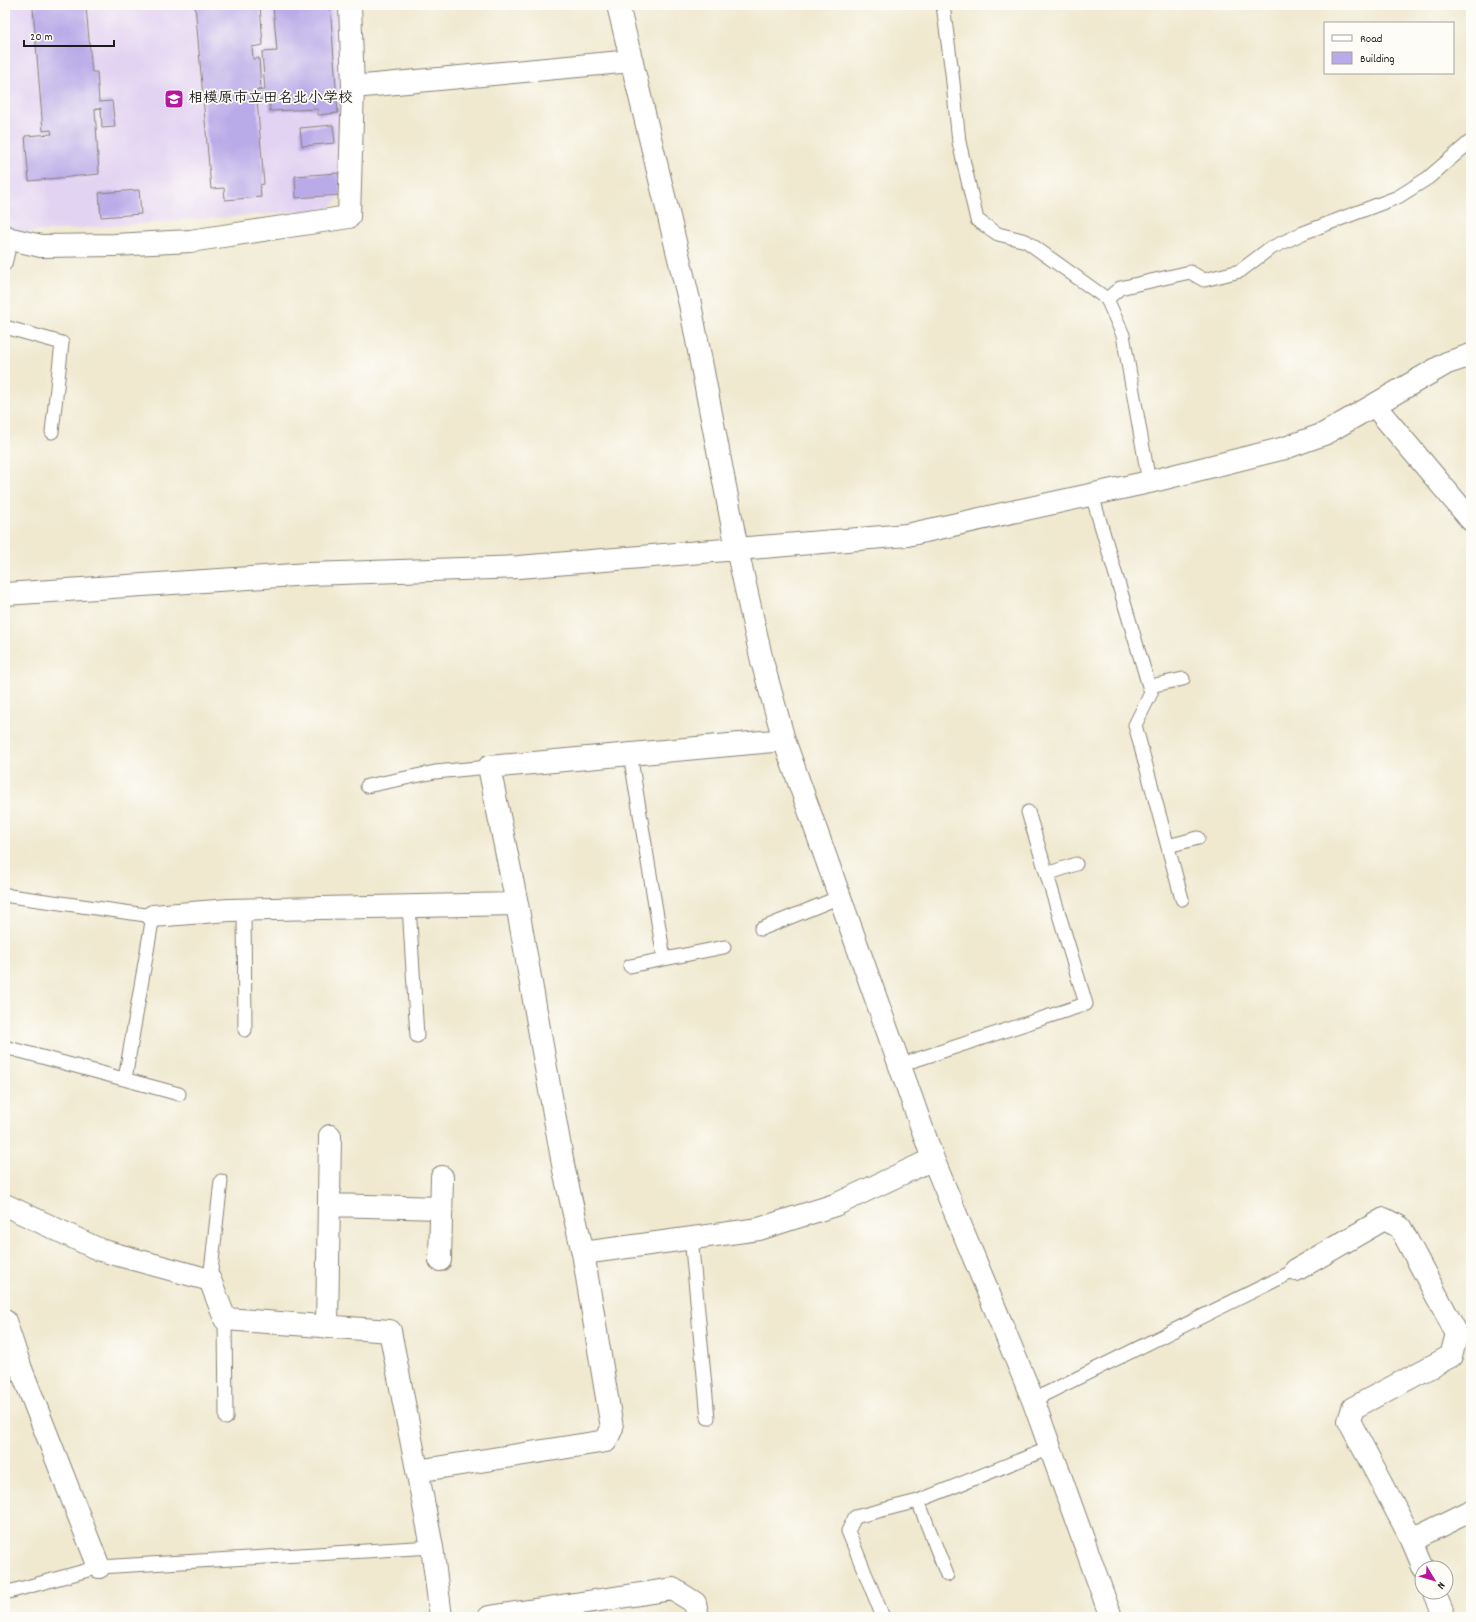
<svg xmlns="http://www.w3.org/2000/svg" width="1476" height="1622" font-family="Dekko,'Klee One',sans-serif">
<rect width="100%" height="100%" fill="#fdfcf7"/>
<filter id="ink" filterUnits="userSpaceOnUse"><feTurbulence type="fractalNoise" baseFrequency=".025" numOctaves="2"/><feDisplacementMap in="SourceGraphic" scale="8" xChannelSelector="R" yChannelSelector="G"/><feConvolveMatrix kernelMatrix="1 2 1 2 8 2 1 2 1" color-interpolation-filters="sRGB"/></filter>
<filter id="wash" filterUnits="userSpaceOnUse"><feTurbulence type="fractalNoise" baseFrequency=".012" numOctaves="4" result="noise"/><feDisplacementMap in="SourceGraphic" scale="16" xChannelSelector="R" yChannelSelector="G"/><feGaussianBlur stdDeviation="0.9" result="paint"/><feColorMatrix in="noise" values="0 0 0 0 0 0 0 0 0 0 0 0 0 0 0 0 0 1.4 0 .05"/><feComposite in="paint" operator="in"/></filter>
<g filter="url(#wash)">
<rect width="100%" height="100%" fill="#f0e9d0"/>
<!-- built -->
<path fill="#e3d3f2" d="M5 5H342L343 193 329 209 19 233 5 228Z"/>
<g id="blocks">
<!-- building -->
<path fill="#b9aae8" d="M37 5H101L86 7 92 72H97L99 102 112 101 115 127 102 128 101 108 95 109 99 174 29 181 25 136 52 134 51 130 43 131 33 8H37Z
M195 5H260L263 45 252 47 253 59 259 58 261 89 256 91 265 90 262 52 277 51 273 5H330L338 113 318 115V109L270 111 269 99 257 100 264 184 260 185 261 197 225 200 224 188 211 189Z
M333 125 335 143 302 146 300 128Z
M339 173 340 195 296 198 295 176Z
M139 190 141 214 101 217 99 193Z"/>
</g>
</g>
<g filter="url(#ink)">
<use href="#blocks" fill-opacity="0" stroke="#868276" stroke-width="1"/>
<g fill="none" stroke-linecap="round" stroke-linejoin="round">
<!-- lane casing -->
<g stroke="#868276" stroke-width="15">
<path id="lane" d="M943 5 952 73 959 142 977 220 998 234 1026 241 1107 299 1123 335 1149 482
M5 264 11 239
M1107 299 1120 288 1190 272 1204 280 1240 271 1269 249 1303 233 1398 197 1428 178 1471 141
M5 327 62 343 52 432
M1092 495 1151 693 1135 725 1182 899
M1150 686 1183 679
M630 754 664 958
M367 786 435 772 489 767
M1168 846 1198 838
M1047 874 1076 864
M5 894 10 896 153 916 125 1079
M409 906 417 1036
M244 910 245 1030
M761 929 840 897
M630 966 724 947
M5 1047 179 1094
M900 1065 1086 1004 1028 812
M691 1237 708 1418
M210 1280 221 1181
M225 1319 226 1418
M1033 1400 1296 1270
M918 1501 947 1575
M5 1593 99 1567 432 1547
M883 1617 848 1531 855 1517 918 1501 1050 1448"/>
</g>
<!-- street casing -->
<g stroke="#868276" stroke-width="24">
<path id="street" d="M618 5 690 304 737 549 762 661 784 740 933 1159 1033 1400 1111 1617
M353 87 632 61
M5 236 11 239 41 246 114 245 190 241 349 217 353 87 350 5
M1374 405 1471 520
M5 594 309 574 519 567 907 535 1149 482 1285 448 1324 434 1447 363 1471 355
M784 740 489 767 517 904 564 1170 583 1253 759 1229 835 1205 933 1159
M153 916 229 910 517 904
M5 1205 100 1250 210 1280 225 1319 390 1331 432 1547 441 1617
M329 1205 441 1208
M440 1260 442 1177
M1296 1270 1384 1219 1400 1227 1457 1334 1451 1356 1353 1408 1349 1421 1412 1540
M5 1321 21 1369 99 1567
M327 1327 330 1136
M417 1471 606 1441 612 1428 583 1253
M1424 1568 1412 1540 1471 1511
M1434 1592 1445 1617
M489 1617 673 1589 695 1603 698 1617"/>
</g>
<!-- lane -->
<use href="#lane" stroke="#fff" stroke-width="13"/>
<!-- street -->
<use href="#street" stroke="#fff" stroke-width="22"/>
</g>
</g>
<!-- icons -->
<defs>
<g id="school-square" transform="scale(1)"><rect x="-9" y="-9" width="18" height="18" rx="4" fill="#b5179e" stroke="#fdfcf7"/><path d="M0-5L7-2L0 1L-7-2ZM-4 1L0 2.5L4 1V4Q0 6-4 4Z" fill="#fff"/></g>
</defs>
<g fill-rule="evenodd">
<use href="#school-square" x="174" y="99"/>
</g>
<g text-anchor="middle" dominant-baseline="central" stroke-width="3.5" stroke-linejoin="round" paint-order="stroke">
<!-- poi labels -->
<g font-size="15" font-weight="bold" fill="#1c1c1c" stroke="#fdfcf7" text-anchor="start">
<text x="188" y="99">相模原市立田名北小学校</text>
</g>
</g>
<!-- margin -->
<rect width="1476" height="1622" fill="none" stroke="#fdfcf7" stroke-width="20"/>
<!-- legend -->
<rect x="1324" y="22" width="130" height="52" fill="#fdfcf7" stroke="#a3a29f"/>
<rect x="1332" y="35" width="20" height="6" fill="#ffffff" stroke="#a3a29f"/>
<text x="1360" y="42" font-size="12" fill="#1c1c1c">Road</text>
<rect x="1332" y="52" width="20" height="12" fill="#b9aae8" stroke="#a3a29f"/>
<text x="1360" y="62" font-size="12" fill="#1c1c1c">Building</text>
<!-- north arrow -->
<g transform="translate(1434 1580) rotate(128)"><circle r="19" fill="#fdfcf7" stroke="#a3a29f"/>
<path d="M0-3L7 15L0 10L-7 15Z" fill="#b5179e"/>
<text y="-6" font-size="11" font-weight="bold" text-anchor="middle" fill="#1c1c1c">N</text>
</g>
<!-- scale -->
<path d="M24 40v6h90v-6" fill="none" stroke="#1c1c1c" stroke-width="2"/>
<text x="30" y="40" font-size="12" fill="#1c1c1c" stroke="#fdfcf7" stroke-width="3" paint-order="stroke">20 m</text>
</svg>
